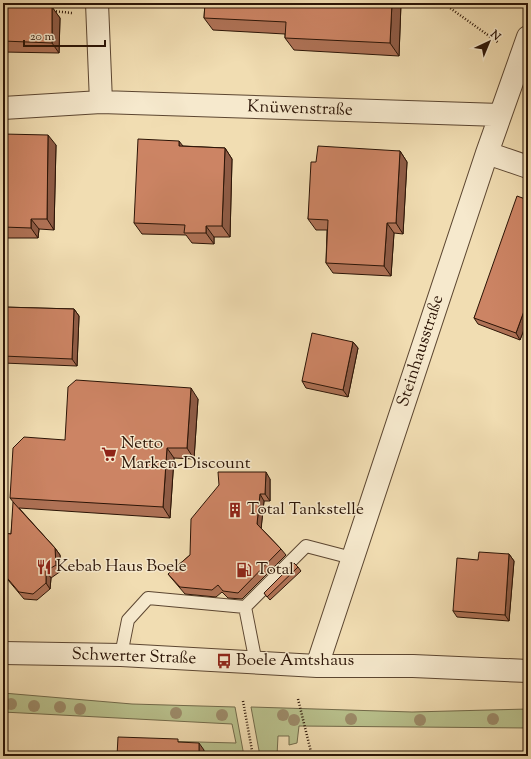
<svg xmlns="http://www.w3.org/2000/svg" width="531" height="759" font-family="'Sorts Mill Goudy',serif">
<rect width="100%" height="100%" fill="#f1ddb2"/>
<filter id="stains"><feTurbulence type="fractalNoise" baseFrequency=".005" numOctaves="4"/><feColorMatrix values="0 0 0 0 .2 0 0 0 0 .09 0 0 0 0 .02 0 0 0 .5 -.17"/></filter>
<radialGradient id="worn" r=".72"><stop offset=".6" stop-color="#630" stop-opacity="0"/><stop offset="1" stop-color="#630" stop-opacity=".3"/></radialGradient>
<!-- green -->
<path fill="#b9c18d" stroke="#726a4a" d="M3 693 132 704 235 707 244 756H203L204 750 123 740 236 743 232 724 3 712Z
M251 707 412 712 528 709V728L299 726 297 743 289 745V736H278L277 756H260Z"/>
<g fill="none" stroke-linecap="round" stroke-linejoin="round">
<!-- service casing -->
<g stroke="#5c4631" stroke-width="14">
<path id="service" d="M245 607 306 546 352 558
M121 655 128 620 148 598 245 607 256 663"/>
</g>
<!-- minor casing -->
<g stroke="#5c4631" stroke-width="24">
<path id="minor" d="M97 3 101 102
M3 108 101 102 500 115
M487 153 528 167
M3 653 121 655 317 666H413L528 671
M317 666 487 153 528 37"/>
</g>
<!-- path -->
<path stroke="#2b1406" stroke-width="2.5" stroke-dasharray="1 2" stroke-linecap="butt" d="M443 3 499 43
M53 11 72 13
M298 699 312 756
M243 701 253 756"/>
<!-- service -->
<use href="#service" stroke="#f6e9cd" stroke-width="12"/>
<!-- minor -->
<use href="#minor" stroke="#f6e9cd" stroke-width="22"/>
</g>
<!-- trees -->
<g fill="#9c8b69">
<circle cx="11" cy="704" r="6"/>
<circle cx="34" cy="706" r="6"/>
<circle cx="60" cy="707" r="6"/>
<circle cx="80" cy="709" r="6"/>
<circle cx="176" cy="713" r="6"/>
<circle cx="222" cy="715" r="6"/>
<circle cx="283" cy="715" r="6"/>
<circle cx="351" cy="719" r="6"/>
<circle cx="493" cy="719" r="6"/>
<circle cx="294" cy="720" r="6"/>
<circle cx="420" cy="720" r="6"/>
</g>
<!-- wall -->
<path fill="#af7256" stroke="#2b1406" d="M3 3H39V7H52L60 18 59 53 3 52Z
M205 3H401L399 56 294 50 285 38V34L213 30 204 18Z
M3 134 56 145 54 230 39 229 38 238H3Z
M183 146 225 148 232 159 230 237H214V244L192 243 186 235 142 234 134 223Z
M400 151 407 162 403 234 394 233 391 276 333 273 326 263 327 230H316L308 219 316 162Z
M528 200V319L520 340 478 324 474 318Z
M3 307 74 309 79 316 77 366 3 363Z
M353 342 358 348 348 397 306 388 302 381Z
M198 399 194 459 174 458 170 518 19 508 55 548 60 555 61 571 51 578 50 589 37 600 24 599 3 574V533L11 534 14 503 10 498 65 440Z
M270 479V501H264L261 528 281 549 286 555 242 599 228 598 222 592 216 597 185 594 173 580 168 574 190 555Z
M509 554 514 561 509 621 457 617 453 611 478 560Z
M298 567 301 571 270 600 264 593Z"/>
<!-- shaded-wall -->
<path fill="#8f5c46" stroke="#2b1406" d="M31 3H39V18L31 7Z
M392 3H401L399 56 390 43Z
M52 7 60 18 59 53 52 43Z
M48 135 56 145 54 230 47 219Z
M179 141 187 151 179 146Z
M225 148 232 159 230 237 222 226Z
M400 151 407 162 403 234 396 223Z
M31 219 39 229 38 238 31 228Z
M387 223 394 233 391 276 384 266Z
M206 226 214 237V244L206 233Z
M528 300V319L520 340 516 333Z
M74 309 79 316 77 366 72 359Z
M353 342 358 348 348 397 343 390Z
M191 388 198 399 194 459 187 448Z
M167 448 174 458 170 518 163 507Z
M266 472 270 479V501L265 494Z
M260 494 264 501 261 530 257 524Z
M55 548 60 555 61 571 56 565Z
M509 554 514 561 509 621 505 615Z
M46 571 51 578 50 589 46 583Z
M199 743 204 750 203 756H199Z"/>
<!-- building -->
<path fill="#cc8464" stroke="#2b1406" d="M3 3H31V7H52V43L3 41Z
M205 3H392L390 43 285 38 286 22 204 18Z
M3 134 48 135 47 219H31V228L3 227Z
M138 139 179 141V146L225 148 222 226H206V233H184L185 225 134 223Z
M318 146 400 151 396 223H387L384 266 326 263 328 220 308 219 311 162H316Z
M517 196 528 200V300L516 333 474 318Z
M3 307 74 309 72 359 3 356Z
M312 333 353 342 343 390 302 381Z
M76 380 191 388 187 448H167L163 507 10 498 13 448 24 437 65 440 68 387Z
M218 472H266L265 494H260L257 524 281 549 238 593 223 591 218 585 212 590 180 587 168 574 190 555 191 519 219 485Z
M13 502 55 548 56 565 46 571V583L33 594 19 592 3 573V533L11 534Z
M479 552 509 554 505 615 453 611 457 558 478 560Z
M294 563 298 567 267 597 264 593Z
M118 737 178 739V742L199 743V756H117Z"/>
<!-- icons -->
<defs>
<g id="supermarket-bare" transform="scale(1.2)"><path d="M-6-5.5h2.5l.6 2H6L4.5 2H-2.5L-4.4-4H-6ZM-1.5 3.2a1.3 1.3 0 1 0 .1 0ZM3 3.2a1.3 1.3 0 1 0 .1 0Z" fill="#8f2418" stroke="#f6e9cd" stroke-width="2.5" paint-order="stroke"/></g>
<g id="building-bare" transform="scale(1.2)"><path d="M-4-6H4V6H1V3H-1V6H-4ZM-2.5-4.3h1.7v1.8h-1.7ZM.8-4.3h1.7v1.8H.8ZM-2.5-1h1.7V.8h-1.7ZM.8-1h1.7V.8H.8Z" fill="#8f2418" stroke="#f6e9cd" stroke-width="2.5" paint-order="stroke"/></g>
<g id="restaurant-bare" transform="scale(1.2)"><path d="M-5-6h1v4h1v-4h1v4h1v-4h1v5L-1.5 .5V6h-2V.5L-5-1ZM5-6V6H3V1.5H1.5Q1.5-4 5-6Z" fill="#8f2418" stroke="#f6e9cd" stroke-width="2.5" paint-order="stroke"/></g>
<g id="fuel-bare" transform="scale(1.2)"><path d="M-5.5-6h7V0h2V4h1.3V-2.5L3-4.5l.8-.8L6-3V5H2.5V1h-1V6h-7ZM-4.2-4.7v3.2H.2V-4.7Z" fill="#8f2418" stroke="#f6e9cd" stroke-width="2.5" paint-order="stroke"/></g>
<g id="bus-bare" transform="scale(1.2)"><path d="M-5-6H5V4H4V6H2V4H-2V6H-4V4H-5ZM-3.5-4V0h7V-4ZM-3.5 1.2v1.5H-2V1.2ZM2 1.2v1.5H3.5V1.2Z" fill="#8f2418" stroke="#f6e9cd" stroke-width="2.5" paint-order="stroke"/></g>
</defs>
<g fill-rule="evenodd">
<use href="#supermarket-bare" x="109" y="454"/>
<use href="#building-bare" x="235" y="510"/>
<use href="#restaurant-bare" x="44" y="567"/>
<use href="#fuel-bare" x="244" y="570"/>
<use href="#bus-bare" x="224" y="661"/>
</g>
<g text-anchor="middle" dominant-baseline="central" stroke-width="3" stroke-linejoin="round" paint-order="stroke">
<!-- street labels -->
<g font-size="17" fill="#2b1406" stroke="#f6e9cd">
<text transform="translate(300 109) rotate(2)">Knüwenstraße</text>
<text transform="translate(421 351) rotate(-72)">Steinhausstraße</text>
<text transform="translate(134 657) rotate(2)">Schwerter Straße</text>
</g>
<!-- poi labels -->
<g font-size="17" fill="#2b1406" stroke="#f6e9cd" text-anchor="start">
<text x="121" y="444">Netto<tspan x="121" dy="20">Marken-Discount</tspan></text>
<text x="247" y="510">Total Tankstelle</text>
<text x="56" y="567">Kebab Haus Boele</text>
<text x="256" y="570">Total</text>
<text x="236" y="661">Boele Amtshaus</text>
</g>
</g>
<!-- margin -->
<rect width="531" height="759" fill="none" stroke="#f1ddb2" stroke-width="16"/>
<rect x="4" y="4" width="523" height="751" fill="none" stroke="#2b1406" stroke-width="2"/>
<rect x="8" y="8" width="515" height="743" fill="none" stroke="#2b1406"/>
<!-- north arrow -->
<g transform="translate(489 42) rotate(44)" stroke="#f6e9cd" stroke-width="3" paint-order="stroke">
<path d="M0-3L7 15L0 10L-7 15Z" fill="#2b1406"/>
<text y="-6" font-size="11" font-weight="bold" text-anchor="middle" fill="#2b1406">N</text>
</g>
<!-- scale -->
<path d="M24 40v6h81v-6" fill="none" stroke="#2b1406" stroke-width="2"/>
<text x="30" y="40" font-size="12" fill="#2b1406" stroke="#f6e9cd" stroke-width="3" paint-order="stroke">20 m</text>
<rect width="100%" height="100%" filter="url(#stains)"/>
<rect width="100%" height="100%" fill="url(#worn)"/>
</svg>
